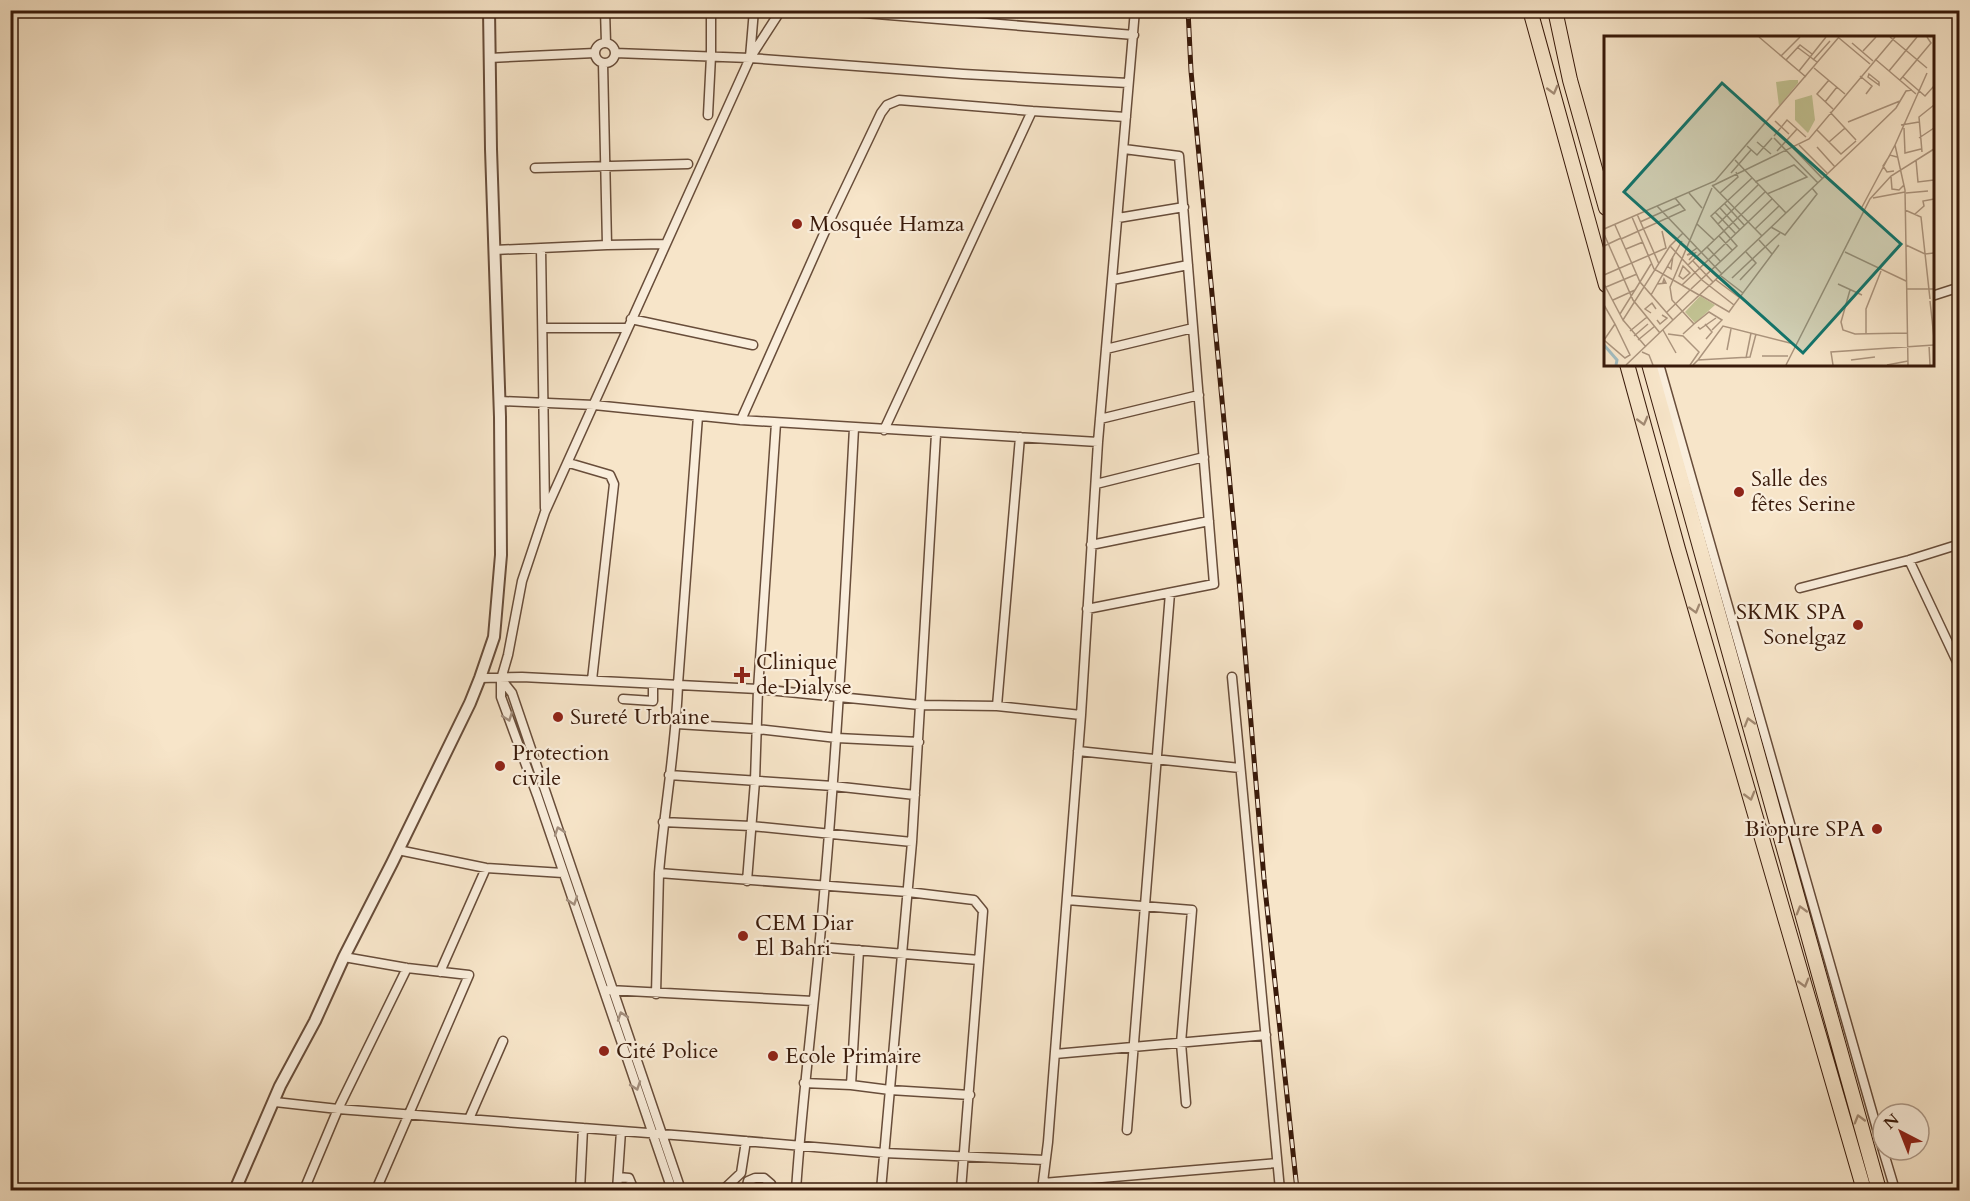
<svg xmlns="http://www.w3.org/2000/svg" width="1970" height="1201" font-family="Cardo,serif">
<rect width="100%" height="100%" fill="#f7e5c9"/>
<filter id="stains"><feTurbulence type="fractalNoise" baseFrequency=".00333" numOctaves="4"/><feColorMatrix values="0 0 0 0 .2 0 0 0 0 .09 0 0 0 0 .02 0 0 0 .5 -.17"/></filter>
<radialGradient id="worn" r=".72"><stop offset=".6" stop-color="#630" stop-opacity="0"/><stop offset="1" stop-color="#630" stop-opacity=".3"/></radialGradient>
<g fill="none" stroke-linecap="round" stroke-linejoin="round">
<!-- minor casing -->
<g stroke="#684d3a" stroke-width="11">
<path id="minor" d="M605 10 606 43
M827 10 1134 35
M595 53a10 10 0 1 1 20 0a10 10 0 1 1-20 0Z
M615 53 750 58 963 74 1128 83
M750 57 754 10
M489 58 595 53
M1032 111 1126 117
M708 115 711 56V10
M535 168 688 164
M1118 218 1184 207
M607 245 665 244
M541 248 545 508
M494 250 607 245 603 63
M1112 280 1188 265
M1932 296 1960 287
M631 319 753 345
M543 328H627
M1106 349 1193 328
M1659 364 1883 1150
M500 401 594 405 741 420 1098 442
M698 416 678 684C676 748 664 810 659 873L908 892 974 900 983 911 961 1190
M1100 419 1199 395
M741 420 831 218 881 113 887 105 899 100 1032 111 884 430
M569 463 610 475 614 484 592 680
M1096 484 1204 457
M1091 545 1209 521
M1909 560 1960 668
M1800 588 1909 560 1960 544
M1087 609 1214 584 1179 156 1124 149
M1232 677 1280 1190
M480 678 522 677 758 689 920 705 997 706 1081 715
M501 679 508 655 522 581 545 512 750 58 781 10
M623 699 653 701V684
M997 706 1020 437
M677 724 757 729 837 738 919 742
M1078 751 1240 768
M669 775 833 786 915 795
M663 822 751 826 912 842
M398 850 486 868 563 873
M747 881 755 781 758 689 776 423
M1067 900 1192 910 1181 1043 1186 1103
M819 947 979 960
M344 957 407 968 469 975 376 1190
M440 972 486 868
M609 990 813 1001
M656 994 659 873
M1055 1054 1266 1035
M804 1083 851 1085 890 1090 970 1095
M851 1085 859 950
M275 1102 338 1109 687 1136 884 1153 1045 1160
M469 1119 503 1041
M1127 1130 1170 593
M1883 1150 1895 1190
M618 1177 629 1178 634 1190
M1043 1183 1277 1163
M304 1190 338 1109 407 968
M580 1190 583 1128
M617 1190 621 1131
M672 1190 537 795 501 697V679L512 693 681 1190
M723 1190 741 1173 746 1141
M746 1190 748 1181 755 1178H764L771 1184V1190
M796 1190C803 1087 817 985 825 882 838 731 846 580 854 428
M881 1190 912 842 936 434
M1042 1190 1048 1142 1081 715 1098 442 1135 10"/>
</g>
<!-- tertiary casing -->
<g stroke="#684d3a" stroke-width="14">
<path id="tertiary" d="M235 1190 280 1086 315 1021 344 957 392 863 470 703 480 678 494 637 501 555 500 417 491 149 489 10"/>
</g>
<!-- trunk casing -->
<g stroke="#391a0a" stroke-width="16">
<path id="trunk" d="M1530 10 1606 285
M1555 10 1570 80 1606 208
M1627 364 1678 549 1864 1190
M1649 364 1879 1190"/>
</g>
<!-- minor -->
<use href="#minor" stroke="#faeedc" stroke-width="8"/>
<!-- tertiary -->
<use href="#tertiary" stroke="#faeedc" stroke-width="10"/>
<!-- trunk -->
<use href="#trunk" stroke="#f7e5c9" stroke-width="14"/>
<!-- rail casing -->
<g stroke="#391a0a" stroke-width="5">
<path id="rail" d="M1188 10 1191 71 1240 591 1264 879 1297 1190"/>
</g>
<!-- rail -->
<use href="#rail" stroke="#faeedc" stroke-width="3" stroke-dasharray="9" stroke-linecap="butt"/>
</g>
<!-- one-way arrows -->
<defs><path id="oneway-chevron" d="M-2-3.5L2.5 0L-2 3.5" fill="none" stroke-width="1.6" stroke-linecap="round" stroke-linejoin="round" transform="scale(1.5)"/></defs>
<g stroke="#a28a73">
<use href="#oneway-chevron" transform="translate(1553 90) rotate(75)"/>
<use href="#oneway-chevron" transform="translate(1643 421) rotate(75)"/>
<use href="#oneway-chevron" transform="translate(1695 609) rotate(74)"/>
<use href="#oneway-chevron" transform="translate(1749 722) rotate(-106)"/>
<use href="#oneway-chevron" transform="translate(1750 796) rotate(74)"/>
<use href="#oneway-chevron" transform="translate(1801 910) rotate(-106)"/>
<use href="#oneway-chevron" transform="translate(1804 983) rotate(74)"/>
<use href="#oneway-chevron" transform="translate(1859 1119) rotate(-106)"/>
</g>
<g stroke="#a38f7e">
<use href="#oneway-chevron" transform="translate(508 717) rotate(70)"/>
<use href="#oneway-chevron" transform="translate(559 831) rotate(-109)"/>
<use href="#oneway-chevron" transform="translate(573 901) rotate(71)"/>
<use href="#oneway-chevron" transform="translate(622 1016) rotate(-109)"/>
<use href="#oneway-chevron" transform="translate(636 1086) rotate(71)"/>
</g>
<!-- markers -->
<g fill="#8f2418" stroke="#faeedc" stroke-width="2">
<circle cx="797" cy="224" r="6"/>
<circle cx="1739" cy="492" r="6"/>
<circle cx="1858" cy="625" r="6"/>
<path d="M739 666h6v6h6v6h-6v6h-6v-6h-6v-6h6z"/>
<circle cx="558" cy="717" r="6"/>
<circle cx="500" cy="766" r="6"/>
<circle cx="1877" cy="829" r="6"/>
<circle cx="743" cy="936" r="6"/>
<circle cx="604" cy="1051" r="6"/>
<circle cx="773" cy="1056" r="6"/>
</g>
<g text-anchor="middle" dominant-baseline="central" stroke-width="4.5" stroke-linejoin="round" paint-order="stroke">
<!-- poi labels -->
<g font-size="22" fill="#391a0a" stroke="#faeedc" text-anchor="start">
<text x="809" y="224">Mosquée Hamza</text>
<text x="1751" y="479">Salle des<tspan x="1751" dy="25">fêtes Serine</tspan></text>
<text x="1846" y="612" text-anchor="end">SKMK SPA<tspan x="1846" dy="25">Sonelgaz</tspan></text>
<text x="756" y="662">Clinique<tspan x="756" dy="25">de Dialyse</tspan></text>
<text x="570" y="717">Sureté Urbaine</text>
<text x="512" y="753">Protection<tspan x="512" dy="25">civile</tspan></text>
<text x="1865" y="829" text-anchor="end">Biopure SPA</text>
<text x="755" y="923">CEM Diar<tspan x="755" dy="25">El Bahri</tspan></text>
<text x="616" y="1051">Cité Police</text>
<text x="785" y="1056">Ecole Primaire</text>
</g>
</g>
<!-- overview -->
<g transform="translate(1604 36)">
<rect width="330" height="330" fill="#f7e5c9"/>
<path d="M186 44H194V47L175 70 172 46ZM208 59 211 84 204 97 191 84V64ZM96 260 111 269 91 287 81 276Z" fill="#c2c393"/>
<path fill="none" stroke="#a1bcc0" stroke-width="3" d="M0 309 13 324 12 329"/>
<path fill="none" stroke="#ab947d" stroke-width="1.5" d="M155 1 202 41M286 1 323 32M235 2 266 28M248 7 269 25M193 11 213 26M259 15 272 1M177 20 196 1M271 23 312 58M182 24 196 9 208 18M209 24 226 5M210 32 241 58M195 35 222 1M285 35 313 1M265 38 275 46V49L264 41ZM256 40 268 50 262 58M299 41 321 60 330 50M225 44 213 58 229 73M296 44 327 7 323 1M221 66 233 51M226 76 252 104M171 85 185 98M244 86 296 65M297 89 315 86M300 92 301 117 317 113M213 94 237 118 252 105M170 100 183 84 202 101M170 102 214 147M315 102 330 92M153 106 167 118M225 106 241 92M195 109 223 137M143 110 153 119 168 102M213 111 231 131M189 112 219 143M173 115 193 93M318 116 315 81 330 69M131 124 182 177M312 124 314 146 330 144M290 135 283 136 279 130 286 119 293 121M127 137 147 114M287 141 288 153 295 154 300 149M151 146 190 129 203 141 163 158M108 149 158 200M108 150 205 103 291 1M85 157 98 172M116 157 134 141 132 136M302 157 324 155M269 162 301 156M121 168 141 190M53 170 118 238M258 171 291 109M116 172 136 194M301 174 317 181 326 263M111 176 132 198M33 178 55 228M311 178 320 170 319 165 330 163M28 181 50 233 95 259M36 186 76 168M93 188 110 204M114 188 154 149M11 189 36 246 69 284 22 329M167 191 181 199 213 158 208 152M0 193 111 145 235 1M151 193 175 170M0 198 29 264 56 297M115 200 128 214M17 203 81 174 71 162M155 204 168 218M302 209 321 218 330 217M0 210 17 202M66 210 79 197M103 211 117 226M22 213 39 206M241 216 302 245M93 221 114 242M85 224 91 217 83 219 93 212M89 225 109 246M84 229 161 156M63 230 67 233 69 220M79 230 86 237 79 243 75 240ZM0 239 62 212 58 195M117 240 139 257M128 242 176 197M112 244 136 262M136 244 152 227 142 216M0 248 19 284 66 210 98 244 130 269 175 209M53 248 62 247 60 243 59 246 62 247M234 248 258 259M78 249 168 163M2 251 33 238M87 253 133 210 107 180 148 142M303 253H330M31 254 47 228M246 254 237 286 239 294 251 298 303 297M47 259 78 205M96 259 125 276 130 269M9 264 31 254 16 278M326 265 330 302M0 269 11 288 26 319 21 322 0 304 11 288M63 276 86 254M47 277 41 273 48 267 52 273M19 284 42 311M53 284 56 288 63 282 58 279M69 284 258 105 292 72 302 55 308 54M90 288 105 276 118 284 108 294M101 288 108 296 102 303M94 291 96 293 112 282M59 294 72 317M26 295 43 281M64 298 79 300 95 316 86 329M79 298 90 288 68 264 66 251 108 152M262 298V273L277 235M30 300 44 288M34 304 51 290M325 309 326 329M123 314 127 293M38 316 45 319 49 329M158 320H184M142 322 147 297M94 324 119 290 190 308M247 324 271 321M89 329 94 324 146 321 152 298M182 329 266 163 287 140 330 113M229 329 227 316 330 309M283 329 304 325M304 329 301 154 291 109 323 37"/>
<path fill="#0f766e" fill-opacity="0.15" stroke="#0f766e" stroke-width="3" d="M118 47 297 208 199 317 20 156Z"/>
<rect width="330" height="330" fill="none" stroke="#391a0a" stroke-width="3"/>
</g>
<!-- margin -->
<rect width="1970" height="1201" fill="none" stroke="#f7e5c9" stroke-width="36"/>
<rect x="12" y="12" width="1946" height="1177" fill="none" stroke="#391a0a" stroke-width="3"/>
<rect x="18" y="18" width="1934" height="1165" fill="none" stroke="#391a0a" stroke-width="1.5"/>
<!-- north arrow -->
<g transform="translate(1901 1132) rotate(318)"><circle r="28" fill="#faeedc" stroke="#ad9988" stroke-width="1.5"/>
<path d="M0-4.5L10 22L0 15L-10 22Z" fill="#8f2418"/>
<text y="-9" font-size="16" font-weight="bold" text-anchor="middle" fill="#391a0a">N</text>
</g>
<rect width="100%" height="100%" filter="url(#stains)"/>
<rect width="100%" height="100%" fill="url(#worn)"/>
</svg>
